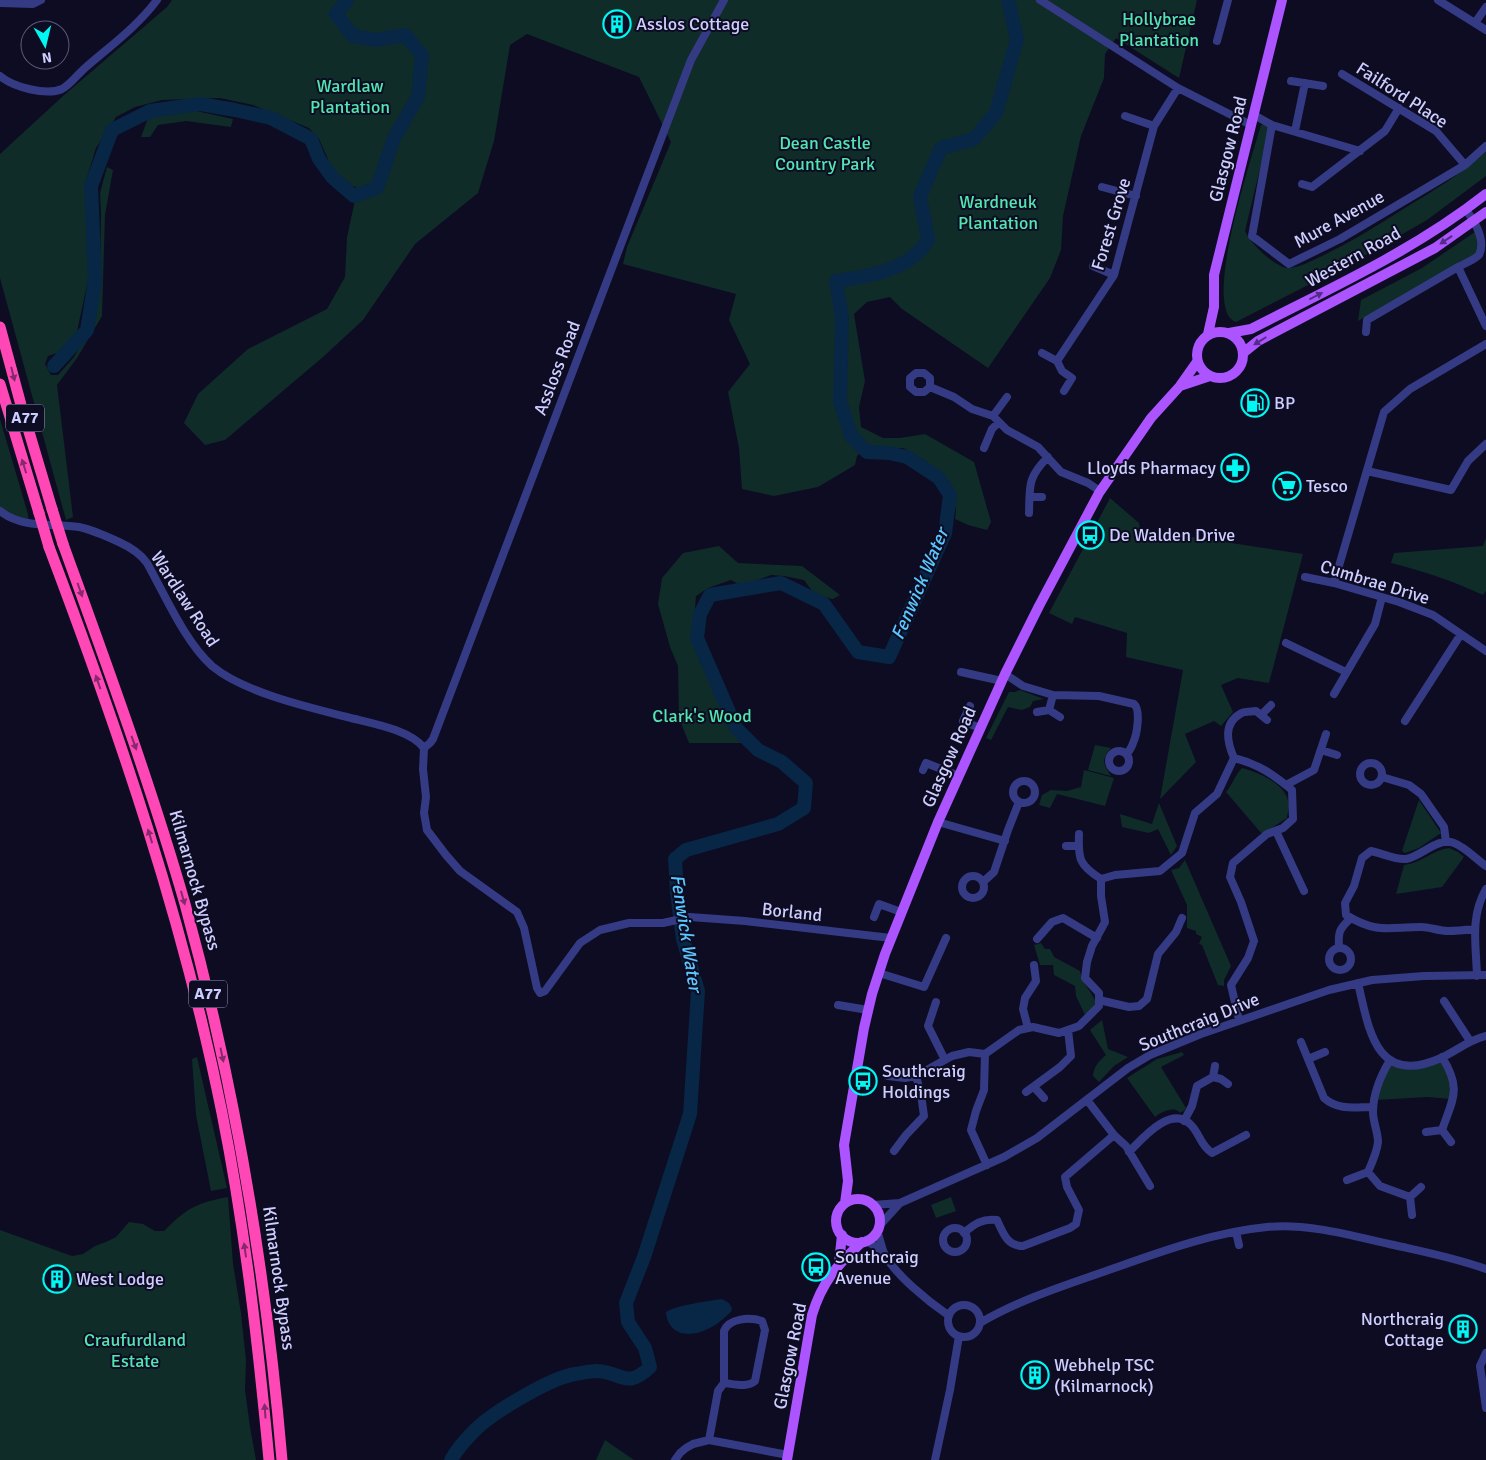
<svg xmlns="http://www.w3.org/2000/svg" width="1486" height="1460" font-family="Signika,sans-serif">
<rect width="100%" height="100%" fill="#0d0c22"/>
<!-- green -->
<path fill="#0f2c28" d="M172 0H1197L1179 78 1116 38 1105 54 1104 78 1081 136 1063 216 1061 250 1050 278 988 368 902 309 890 297 867 302 854 314 865 381 859 407 861 427 883 438H900L925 434 974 462 991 522 987 530 968 525 955 519 956 510 949 481 924 460 903 448H885L868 445 857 456 855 465 818 487 774 496 742 489 739 448 728 392 750 364 729 320 736 294 623 264 627 247 671 142 639 77 527 34 510 45 494 141 478 193 415 244 363 320 323 357 225 440 205 445 184 423 198 394 248 349 327 309 345 277 347 237 354 205 356 187 347 184 331 166 319 139 309 128 253 105 220 98 162 100 135 107 116 117 96 148 85 184 91 267 76 336 57 353 48 356 45 364 51 375H58L74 357 95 320 100 282 101 214 100 193 107 167 113 170 105 215 102 316 77 358 57 385 73 517 66 520 0 278V154L63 96 167 7Z
M192 110 233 119 231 127 186 121 158 125 150 137H141L148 118Z
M1264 124 1268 126 1269 131 1245 231C1250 243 1276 269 1290 268 1301 267 1313 260 1322 256 1351 242 1378 225 1405 208 1433 191 1461 174 1486 152V176L1427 220 1355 261 1236 322C1200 310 1253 154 1261 125Z
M1475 232 1478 234 1479 247 1476 253 1358 321 1361 300 1422 268Z
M0 419 28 514 29 524 0 511Z
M1110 498 1139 523 1140 529 1303 554 1269 683 1238 678 1221 685 1233 712 1221 726 1214 721 1185 734 1196 762 1160 799 1183 670 1126 657 1127 633 1075 617 1072 624 1049 613Z
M1486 538V591L1483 595C1453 581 1423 571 1391 563L1394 553 1483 546Z
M719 546 738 563 802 566 840 595 833 599 815 595 804 580 784 576 771 575 742 586 731 580 708 588 696 596 693 633 699 660 716 692 728 725 742 743H689L679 718 678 666 670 647 658 604 662 578 683 553Z
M1020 690 1044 699 1033 701 1030 707 1022 710 1008 707 991 740 986 738 1009 692H1015Z
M1095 745 1111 748C1100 761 1104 764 1111 776L1088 770Z
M1242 768C1260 773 1288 784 1289 806 1289 810 1287 815 1287 818L1262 834 1226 792C1233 784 1235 775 1242 768Z
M1084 770 1114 778 1105 806 1057 794 1050 808 1039 805 1042 795 1051 790 1067 791 1081 787Z
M1419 800 1441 833 1419 848 1405 853 1402 851Z
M1159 803 1177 846 1171 855 1158 829 1149 833 1122 827 1120 814 1152 824Z
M1449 848 1458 852 1464 857 1442 887 1396 894 1404 865C1422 863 1432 850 1449 848Z
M1185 860 1231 966 1224 980V986L1218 985 1202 945 1199 944 1202 937 1196 934V931L1187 928V905L1171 870 1179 868Z
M1041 943 1045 949H1050L1054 957 1080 971C1082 984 1092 991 1096 1003L1094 1007 1085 1015 1076 996 1075 986 1054 975 1053 965H1040L1034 945Z
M1102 1020 1108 1049 1128 1057 1114 1066 1099 1082 1093 1076C1094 1066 1099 1061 1106 1055L1090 1030Z
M1182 1052 1184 1055 1161 1067 1186 1108 1184 1111C1176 1114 1183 1113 1176 1110 1169 1108 1160 1113 1155 1117L1127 1078 1157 1059Z
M197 1057 227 1188 211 1191 196 1115 192 1059Z
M1442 1058 1452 1080 1451 1099 1427 1097 1376 1100 1391 1061 1403 1066Z
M228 1197 233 1264 241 1313 246 1360 245 1390 250 1427 256 1460H0V1230L72 1256 83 1254 95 1246 106 1242 116 1237 129 1222 143 1224 155 1231H164C187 1208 196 1203 228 1197Z
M951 1197 956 1211 936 1218 931 1205Z
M605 1440 634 1460H596Z"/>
<!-- water -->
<path fill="#082645" d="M722 1299 729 1303 732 1308 731 1312C724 1318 717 1325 708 1329 690 1338 668 1336 666 1312 677 1305 708 1301 722 1299Z"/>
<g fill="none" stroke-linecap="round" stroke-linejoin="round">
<!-- river -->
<path stroke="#082645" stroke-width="14" d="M54 366 87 330 95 280 91 186 112 130 150 111 200 104 235 110 271 118 311 139 319 159 332 177 354 196 377 188 394 138 418 97 422 55 405 35 375 40 353 36 336 14 347 0
M451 1460C457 1449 466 1439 475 1430 492 1413 550 1378 575 1374 582 1373 590 1371 597 1371 622 1372 626 1390 650 1367L645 1348 628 1322 626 1303 644 1257 690 1114 698 991 683 939 677 892 675 859 686 850 778 824 804 808 806 783 782 762 758 750 736 728 697 638 700 614 710 595 781 583 824 604 858 652 889 657 945 533 950 495 939 478 907 457 889 453 867 452 851 436 840 401 842 317 836 281C869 276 909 271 928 240L920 196 941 148 974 139 996 113 1017 39 1008 0"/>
<!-- minor -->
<path stroke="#343b84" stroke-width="8" d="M1040 0 1178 88 1251 125
M1438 0 1486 30
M0 3 33 4 41 0
M1475 23 1486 7
M1217 41 1228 0
M1342 74 1436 131 1465 165
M0 76C13 87 46 96 62 89 70 85 78 74 85 68 109 47 138 26 157 0
M1291 81 1323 86
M1254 115 1272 125 1360 151
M1125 116 1154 126
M1272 125 1252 236 1289 264 1340 239 1465 165 1486 146
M1295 131 1305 83
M1302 184 1312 187 1385 131 1399 108
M1102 187 1136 196
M1466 210C1475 222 1486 241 1479 255 1474 260 1464 264 1458 267L1486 326
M1093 266 1114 275
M1366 332 1367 320 1458 267
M1042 353 1057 361 1114 275 1154 126 1178 88
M1057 361 1062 371 1072 378 1064 391
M930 387 924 392H916L910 387V378L916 373H924L930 378V387L954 397 972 409 993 416 1007 430 1038 447 1061 472 1088 483 1100 491
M993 416 1007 397
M984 448 992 429 999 422
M1367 471 1451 490 1468 461 1486 444
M1030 497H1042
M0 511C23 529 52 523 79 527 93 530 106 536 119 542 130 547 140 553 147 563 165 595 185 642 212 666 243 692 307 707 347 717 369 723 409 729 424 748
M1029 513C1030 486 1027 478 1048 457
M1305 577 1334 583 1399 602 1433 615 1486 651
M1334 583 1384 412 1410 389 1486 344
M1286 643 1346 672
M961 672 1002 681
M1005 674 1023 686 1053 695 1099 696 1134 704C1141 710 1137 735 1133 743 1132 747 1129 751 1127 754
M1334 694 1375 624 1382 597
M1053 695 1049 710 1060 717
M970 706 963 721 980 728
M1037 712 1049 710
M1261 715 1271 705
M1405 721 1461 634
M424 748 430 743 433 739 691 60 724 0
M424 748 423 769 426 797 424 813 427 830 446 855 460 871 517 912 524 928 537 988 540 993 545 991 580 943 600 930 629 923H663L690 917 745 921 891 938
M1321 750 1337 755
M1109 761a10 10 0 1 1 20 0a10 10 0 1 1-20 0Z
M1234 758C1227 742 1223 724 1240 714 1244 711 1251 712 1256 711L1267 720
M1360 774a11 11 0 1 1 22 0a11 11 0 1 1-22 0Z
M923 770 926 763 959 776
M1382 777 1409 785 1421 794 1444 827 1446 842
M1013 792a11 11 0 1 1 22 0a11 11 0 1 1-22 0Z
M1286 785 1314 770 1326 734
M938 822 1005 841
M1276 831 1304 891
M1079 834C1078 859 1079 865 1101 879
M1066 846H1079
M962 887a11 11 0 1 1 22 0a11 11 0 1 1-22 0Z
M983 882 994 872 1008 830 1019 802
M874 917 879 904 901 912
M1475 929C1466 930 1457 931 1448 931 1439 931 1430 927 1421 927 1388 927 1377 934 1346 915L1345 903 1354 886 1362 858 1371 851C1381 853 1396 860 1406 859 1422 856 1437 837 1454 843 1465 847 1476 859 1486 866
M1037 939 1052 922 1063 918 1097 938
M1329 959a11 11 0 1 1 22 0a11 11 0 1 1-22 0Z
M1339 948C1338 932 1339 929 1351 918
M879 973 924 987 946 938
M1477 976C1476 944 1470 917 1486 889
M1358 983C1369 1030 1376 1087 1441 1058 1456 1051 1469 1040 1486 1036
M1099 1000 1129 1007 1139 1006 1147 999 1158 954 1176 932 1182 918
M1444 1001 1470 1041
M936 1002 928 1026 945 1060
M838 1005 868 1010
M1028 1028 1023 1009 1025 998 1036 981 1034 965
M1301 1042 1324 1098C1339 1111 1355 1107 1373 1107
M1442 1057C1462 1089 1453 1098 1442 1130L1451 1142
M1308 1059 1325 1052
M888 1076 905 1078 916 1076 952 1056 969 1052 985 1054
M1213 1077 1221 1079 1228 1084
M1034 1087 1044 1098
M1026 1092 1060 1067 1071 1056 1068 1030
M1087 1100 1114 1135 1126 1146 1150 1186
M1184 1121 1192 1106 1197 1086 1213 1077 1215 1066
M1426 1132 1442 1130
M894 1151 906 1135 924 1116 921 1094 916 1076
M1129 1152C1142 1139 1171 1104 1191 1125 1200 1134 1200 1145 1212 1153L1246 1135
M987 1165 971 1130 976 1111 984 1090 985 1054 1019 1030 1033 1027 1059 1033 1079 1026 1099 1006V993L1085 978 1087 962 1092 946 1105 922 1101 896V879L1115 875 1160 871 1182 853 1195 813 1217 794 1234 758C1258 764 1273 774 1292 790L1293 819 1283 828 1267 834 1233 863 1230 877 1241 902 1254 941 1248 958 1231 985 1239 1020
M1368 1172 1380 1186 1410 1197 1421 1187
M1347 1180 1368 1172C1372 1163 1377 1152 1378 1142 1378 1132 1373 1122 1373 1112 1373 1094 1381 1075 1390 1060
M1410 1197 1412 1215
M873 1205 900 1203 1004 1157 1037 1138 1128 1068 1150 1055 1201 1034 1329 990 1372 980 1424 976 1486 975
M880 1225 900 1203
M943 1240a12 12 0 1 1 24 0a12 12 0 1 1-24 0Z
M877 1231C880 1238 881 1246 884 1253 894 1274 929 1302 948 1315
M1236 1232 1239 1245
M964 1233C974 1224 983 1218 997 1220 1003 1233 1007 1246 1023 1246L1070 1228 1076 1224 1079 1210 1067 1187 1065 1177 1114 1135
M866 1240 884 1253
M948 1321a16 16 0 1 1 32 0a16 16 0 1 1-32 0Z
M980 1323C1019 1300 1063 1286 1106 1271 1157 1253 1213 1232 1267 1227 1309 1223 1353 1236 1394 1245 1425 1252 1456 1258 1486 1269
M1486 1353 1480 1366 1486 1408
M709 1440 718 1391 724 1383V1331C729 1318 750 1317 762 1321L765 1330 755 1381C747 1388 734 1384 724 1383
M675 1460 680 1453 686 1448 693 1444 709 1440 788 1455
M935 1460 950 1390 959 1336"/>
<!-- major -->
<path stroke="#ab54ff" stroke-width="10" d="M1197 355a23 23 0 1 1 46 0a23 23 0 1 1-46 0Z
M1229 333 1251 329C1331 288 1415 250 1486 194
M1208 334 1214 307V275L1282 0
M1243 353 1258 341 1435 248 1486 212
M1180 386 1210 376
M836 1221a22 22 0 1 1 44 0a22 22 0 1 1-44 0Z
M845 1203 848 1181 844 1145 864 1028 872 994 885 954 938 822 1005 674 1039 606 1099 493 1151 418 1180 386 1197 362
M839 1263 842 1235
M787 1460 812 1315C822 1282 837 1265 862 1242"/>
<!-- highway -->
<path stroke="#ff48b6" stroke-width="11" d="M0 327 21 405 52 509
M0 384 39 513
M63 544C106 663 150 782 185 904 235 1086 266 1272 282 1460
M49 547C119 732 183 919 222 1113 245 1228 258 1344 269 1460"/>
<!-- highway-bridge -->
<path stroke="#ff48b6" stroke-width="11" d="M52 509 63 544
M39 513 49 547"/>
</g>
<!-- one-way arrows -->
<defs><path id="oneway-solid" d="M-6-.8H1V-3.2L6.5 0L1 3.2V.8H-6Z" transform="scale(1.25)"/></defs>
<g fill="#542c85">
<use href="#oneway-solid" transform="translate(1446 240) rotate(146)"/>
<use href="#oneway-solid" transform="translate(1316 296) rotate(-27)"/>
<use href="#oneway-solid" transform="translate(1260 341) rotate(148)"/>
</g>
<g fill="#862a6c">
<use href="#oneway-solid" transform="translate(13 374) rotate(76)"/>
<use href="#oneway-solid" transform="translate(24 466) rotate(-107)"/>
<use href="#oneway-solid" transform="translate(80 590) rotate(70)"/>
<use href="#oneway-solid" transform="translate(98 682) rotate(-109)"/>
<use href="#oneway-solid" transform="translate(134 743) rotate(70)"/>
<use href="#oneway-solid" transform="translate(150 836) rotate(-107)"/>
<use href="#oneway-solid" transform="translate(183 898) rotate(74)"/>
<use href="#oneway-solid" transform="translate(222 1055) rotate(78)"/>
<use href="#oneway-solid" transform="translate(245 1250) rotate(-98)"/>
<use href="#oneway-solid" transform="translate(265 1411) rotate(-94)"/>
</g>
<!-- icons -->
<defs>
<g id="building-ring" transform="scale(1.4375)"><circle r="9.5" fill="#0d0c22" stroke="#00f8f3" stroke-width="1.5"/><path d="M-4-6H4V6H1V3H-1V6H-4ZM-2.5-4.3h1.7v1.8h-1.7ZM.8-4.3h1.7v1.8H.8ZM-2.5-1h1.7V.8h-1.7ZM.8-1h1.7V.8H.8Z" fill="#00f8f3"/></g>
<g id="fuel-ring" transform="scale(1.4375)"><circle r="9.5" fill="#0d0c22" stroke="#00f8f3" stroke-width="1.5"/><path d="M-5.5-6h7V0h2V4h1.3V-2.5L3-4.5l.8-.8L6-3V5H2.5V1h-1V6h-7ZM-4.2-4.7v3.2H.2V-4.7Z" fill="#00f8f3"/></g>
<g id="pharmacy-ring" transform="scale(1.4375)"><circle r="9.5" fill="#0d0c22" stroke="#00f8f3" stroke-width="1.5"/><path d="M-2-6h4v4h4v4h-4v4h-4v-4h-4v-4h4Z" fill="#00f8f3"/></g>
<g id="supermarket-ring" transform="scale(1.4375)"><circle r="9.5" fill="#0d0c22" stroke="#00f8f3" stroke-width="1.5"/><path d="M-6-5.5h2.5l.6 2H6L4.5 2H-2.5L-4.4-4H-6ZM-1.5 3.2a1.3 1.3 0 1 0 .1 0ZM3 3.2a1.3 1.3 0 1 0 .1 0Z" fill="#00f8f3"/></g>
<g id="bus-ring" transform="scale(1.4375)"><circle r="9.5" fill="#0d0c22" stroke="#00f8f3" stroke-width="1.5"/><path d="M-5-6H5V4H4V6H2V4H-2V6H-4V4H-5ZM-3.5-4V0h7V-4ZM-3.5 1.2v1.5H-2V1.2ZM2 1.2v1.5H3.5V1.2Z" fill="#00f8f3"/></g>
</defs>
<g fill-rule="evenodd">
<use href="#building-ring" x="617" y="24"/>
<use href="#fuel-ring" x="1255" y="403"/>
<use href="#pharmacy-ring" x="1235" y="468"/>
<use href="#supermarket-ring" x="1287" y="486"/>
<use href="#bus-ring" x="1090" y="535"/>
<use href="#bus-ring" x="863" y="1081"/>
<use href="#bus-ring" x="816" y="1267"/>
<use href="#building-ring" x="57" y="1279"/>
<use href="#building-ring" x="1463" y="1329"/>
<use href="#building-ring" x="1035" y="1375"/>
</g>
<g text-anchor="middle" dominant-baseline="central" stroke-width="4" stroke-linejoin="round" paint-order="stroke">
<!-- shield labels -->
<g fill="#0d0c22" stroke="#9393bd" stroke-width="1">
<rect x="6" y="404.5" width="38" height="27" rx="4"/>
<rect x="189" y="980.5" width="38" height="27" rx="4"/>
</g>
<g font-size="16" font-weight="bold" fill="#cdcdff">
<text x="25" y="418">A77</text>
<text x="208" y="994">A77</text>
</g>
<!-- park labels -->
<g font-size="18" fill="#52e6af" stroke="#0d0c22">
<text x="1159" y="19">Hollybrae<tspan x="1159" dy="21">Plantation</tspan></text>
<text x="350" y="86">Wardlaw<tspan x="350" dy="21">Plantation</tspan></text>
<text x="825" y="143">Dean Castle<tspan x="825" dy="21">Country Park</tspan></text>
<text x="998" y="202">Wardneuk<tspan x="998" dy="21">Plantation</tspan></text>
<text x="702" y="716">Clark's Wood</text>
<text x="135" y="1340">Craufurdland<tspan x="135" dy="21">Estate</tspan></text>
</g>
<!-- poi labels -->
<g font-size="18" fill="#cdcdff" stroke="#0d0c22" text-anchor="start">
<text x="636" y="24">Asslos Cottage</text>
<text x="1274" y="403">BP</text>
<text x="1216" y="468" text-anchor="end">Lloyds Pharmacy</text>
<text x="1306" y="486">Tesco</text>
<text x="1109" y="535">De Walden Drive</text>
<text x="882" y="1071">Southcraig<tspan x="882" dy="21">Holdings</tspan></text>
<text x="835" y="1257">Southcraig<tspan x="835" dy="21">Avenue</tspan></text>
<text x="76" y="1279">West Lodge</text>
<text x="1444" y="1319" text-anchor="end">Northcraig<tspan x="1444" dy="21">Cottage</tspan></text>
<text x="1054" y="1365">Webhelp TSC<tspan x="1054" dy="21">(Kilmarnock)</tspan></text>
</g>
<!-- street labels -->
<g font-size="18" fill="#cdcdff" stroke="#0d0c22">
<text transform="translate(1402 95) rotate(33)">Failford Place</text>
<text transform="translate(1228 149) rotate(-76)">Glasgow Road</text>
<text transform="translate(1339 219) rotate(-29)">Mure Avenue</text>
<text transform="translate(1111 224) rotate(-73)">Forest Grove</text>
<text transform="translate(1353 257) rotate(-29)">Western Road</text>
<text transform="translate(557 368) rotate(-69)">Assloss Road</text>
<text transform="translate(1375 582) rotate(17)">Cumbrae Drive</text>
<text transform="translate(185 599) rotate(57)">Wardlaw Road</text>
<text transform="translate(949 757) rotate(-66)">Glasgow Road</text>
<text transform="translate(195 880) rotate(74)">Kilmarnock Bypass</text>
<text transform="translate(792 912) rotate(6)">Borland</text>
<text transform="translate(1199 1022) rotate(-22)">Southcraig Drive</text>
<text transform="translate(279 1278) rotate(82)">Kilmarnock Bypass</text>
<text transform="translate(790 1356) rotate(-79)">Glasgow Road</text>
</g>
<!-- water labels -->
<g font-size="19" font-style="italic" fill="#5bc7ff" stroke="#0d0c22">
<text transform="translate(920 584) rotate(-67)">Fenwick Water</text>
<text transform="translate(686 933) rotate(81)">Fenwick Water</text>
</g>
</g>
<!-- north arrow -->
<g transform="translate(45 45) rotate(172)"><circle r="24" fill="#0d0c22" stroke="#5a597a"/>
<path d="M0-4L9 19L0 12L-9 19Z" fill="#00f8f3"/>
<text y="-8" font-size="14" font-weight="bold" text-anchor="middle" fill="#cdcdff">N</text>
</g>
</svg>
